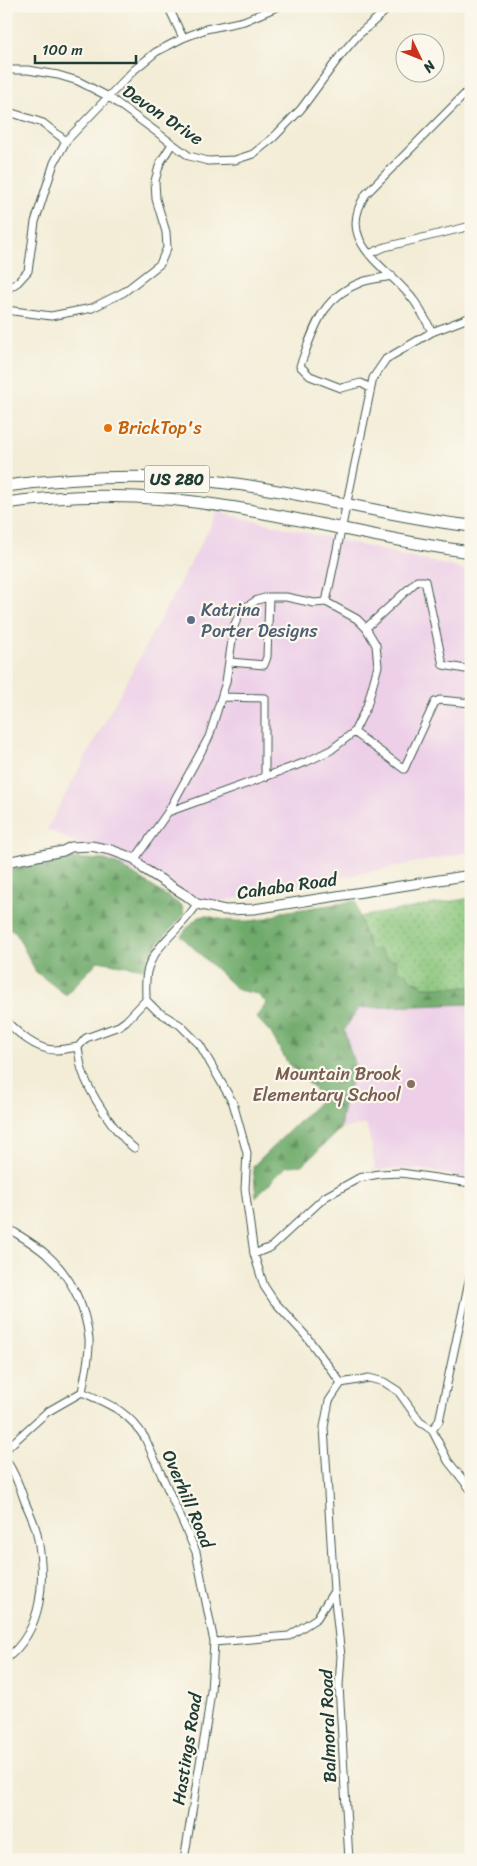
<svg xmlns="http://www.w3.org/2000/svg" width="477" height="1866" font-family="Sriracha,sans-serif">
<defs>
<pattern id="forest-firs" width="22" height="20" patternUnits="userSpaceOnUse" patternTransform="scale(1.25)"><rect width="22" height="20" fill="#6eaa6a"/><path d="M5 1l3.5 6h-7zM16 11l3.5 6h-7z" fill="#5a8c58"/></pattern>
<pattern id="park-dots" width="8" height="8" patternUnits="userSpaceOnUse" patternTransform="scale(1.25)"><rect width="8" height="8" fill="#88c57a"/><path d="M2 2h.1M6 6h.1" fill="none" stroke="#6fa165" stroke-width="1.8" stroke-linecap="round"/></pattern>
</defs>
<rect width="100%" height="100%" fill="#fbf7ec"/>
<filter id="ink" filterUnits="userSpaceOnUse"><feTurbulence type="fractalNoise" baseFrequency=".02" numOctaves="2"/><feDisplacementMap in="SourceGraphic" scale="10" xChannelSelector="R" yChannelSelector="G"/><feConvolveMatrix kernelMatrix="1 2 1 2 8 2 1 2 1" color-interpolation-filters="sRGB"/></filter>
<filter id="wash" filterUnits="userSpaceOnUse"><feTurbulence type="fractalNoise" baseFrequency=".0096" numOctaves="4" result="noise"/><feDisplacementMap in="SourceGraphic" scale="20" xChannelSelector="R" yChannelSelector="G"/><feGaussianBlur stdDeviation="1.12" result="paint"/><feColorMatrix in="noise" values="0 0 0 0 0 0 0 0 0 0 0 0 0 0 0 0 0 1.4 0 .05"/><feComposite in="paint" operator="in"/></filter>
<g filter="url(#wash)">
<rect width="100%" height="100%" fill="#f3edd7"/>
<!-- built -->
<path fill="#edd0e8" d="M218 512 471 571 470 852 201 905 47 829Z
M471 1004V1179L421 1169H387L375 1170 372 1146 366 1124 340 1129 345 1098 355 1070 344 1030 359 1007Z"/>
<!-- forest -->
<path fill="url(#forest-firs)" stroke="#46744f" d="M66 858 105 860 121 866 182 906 184 915C169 932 151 947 144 969L98 961 66 995 36 972 15 931 6 928V871Z
M356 901 359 917 370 949 380 950 387 959 396 960 423 987H471V1004L359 1008 344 1030 356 1070 345 1098 340 1129 303 1165 287 1166 256 1197 253 1166 323 1098 287 1062 271 1033 256 1017 267 1003 257 994 238 990 181 936C186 930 195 916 204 916 209 915 215 919 220 919 240 923 264 922 282 912Z"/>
<!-- park -->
<path fill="url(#park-dots)" stroke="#548157" d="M471 898V987H423L419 982 410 980 407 973 397 971 396 960 387 959 380 950 370 949 359 917Z"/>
</g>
<g filter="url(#ink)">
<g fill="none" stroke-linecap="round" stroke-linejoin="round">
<!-- minor casing -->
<g stroke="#3f574c" stroke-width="9">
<path id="minor" d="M168 6 183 38
M6 70H28L58 75 78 81 109 97 189 156 208 161 235 160 253 154 273 138 301 109 340 56 358 35 391 6
M6 111 43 123 66 141
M369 254 385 247 471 226
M6 290 18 282 28 271 35 222 54 163 66 141 134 70 156 52 183 38 206 29 244 21 279 6
M6 310 51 316 92 308 124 292 160 264 167 248 166 232 156 199 155 181 160 163 172 144
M432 332C427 322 421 311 415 302 390 267 333 244 366 194L471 88
M370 388 361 383 341 388 310 376 300 366C314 329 321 297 362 282 371 279 382 278 392 276
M326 602 373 378 386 359 432 332 471 317
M366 628 417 581H425L443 665 471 670
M230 662 264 665 267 657 269 597
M222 697 265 698V776
M354 732 404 769 435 702 440 700 471 703
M135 859 168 812 209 737 226 682 234 626 239 615 246 607 257 600 269 597H286L314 603 326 602 357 619 366 628 376 645 378 666 367 706 354 732 331 750 306 762 168 812
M197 904C183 928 153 945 147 972 145 981 146 991 146 1000L157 1011 180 1025 200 1045 233 1103 247 1153 245 1189 254 1254 264 1286 274 1301 306 1336 341 1383
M6 1021C18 1033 35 1049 54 1050 62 1050 70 1048 78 1047
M134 1148C116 1134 89 1093 82 1070 80 1063 79 1055 78 1047L86 1038 119 1026 126 1021 146 1000
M6 1227C20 1236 35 1244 47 1255 71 1276 86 1308 89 1339 90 1357 85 1375 82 1392
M254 1254 271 1247 325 1197 359 1178 379 1174 401 1173 471 1183
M82 1392C111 1405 128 1411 145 1438L196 1552 214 1642 211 1691 207 1721 184 1860
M432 1430 439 1421 471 1272
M6 1449 47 1412 82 1392
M6 1460C15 1473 20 1487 25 1502 29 1512 35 1523 37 1534 46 1578 44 1629 6 1659
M334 1591 341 1656 339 1685 349 1860
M214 1642 289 1636 317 1618 334 1591 324 1427 329 1401 341 1383 369 1378 384 1382 398 1391 420 1422 432 1430 448 1461 471 1490"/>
</g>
<!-- tertiary casing -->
<g stroke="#3f574c" stroke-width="11">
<path id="tertiary" d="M6 862 63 851 71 847 91 846 111 850 135 859 144 869 187 896 197 904 225 910 254 909 471 875"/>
</g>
<!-- trunk casing -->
<g stroke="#3f574c" stroke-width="13">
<path id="trunk" d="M6 486C82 476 161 474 236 484 315 495 392 517 471 526
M6 503C82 492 161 495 236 508 315 521 392 542 471 552"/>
</g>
<!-- minor -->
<use href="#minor" stroke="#fff" stroke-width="7"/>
<!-- tertiary -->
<use href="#tertiary" stroke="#fff" stroke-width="9"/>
<!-- trunk -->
<use href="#trunk" stroke="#fff" stroke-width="11"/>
</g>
</g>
<!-- markers -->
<circle fill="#e8710a" stroke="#fbf7ec" stroke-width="2" cx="108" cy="428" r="5"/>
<circle fill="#5c6f8a" stroke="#fbf7ec" stroke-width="2" cx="191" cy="620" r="5"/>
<circle fill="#8d6e63" stroke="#fbf7ec" stroke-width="2" cx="411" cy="1084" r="5"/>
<g text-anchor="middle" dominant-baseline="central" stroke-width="4.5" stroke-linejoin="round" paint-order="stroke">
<!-- shield labels -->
<rect fill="#fbf7ec" stroke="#61756b" stroke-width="1" x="144.5" y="465.5" width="65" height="27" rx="4"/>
<g font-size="16" font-weight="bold" fill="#1f3d34">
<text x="177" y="479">US 280</text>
</g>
<!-- street labels -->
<g font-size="18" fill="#1f3d34" stroke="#fbf7ec">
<text transform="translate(163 115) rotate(34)">Devon Drive</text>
<text transform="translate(287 886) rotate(-8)">Cahaba Road</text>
<text transform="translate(188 1499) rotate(67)">Overhill Road</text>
<text transform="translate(328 1726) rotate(-92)">Balmoral Road</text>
<text transform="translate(187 1749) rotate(-81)">Hastings Road</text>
</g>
<!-- food labels -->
<g font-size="18" fill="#c56008" stroke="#fbf7ec" text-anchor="start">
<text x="118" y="428">BrickTop's</text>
</g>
<!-- service labels -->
<g font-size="18" fill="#4e5e75" stroke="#fbf7ec" text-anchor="start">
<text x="201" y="610">Katrina<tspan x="201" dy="21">Porter Designs</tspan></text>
</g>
<!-- education labels -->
<g font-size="18" fill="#785e54" stroke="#fbf7ec" text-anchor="end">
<text x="401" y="1074">Mountain Brook<tspan x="401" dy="21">Elementary School</tspan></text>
</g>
</g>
<!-- margin -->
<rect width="477" height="1866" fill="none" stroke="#fbf7ec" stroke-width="25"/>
<!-- north arrow -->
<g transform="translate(420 58) rotate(133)"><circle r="24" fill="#fbf7ec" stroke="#a3ada2"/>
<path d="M0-4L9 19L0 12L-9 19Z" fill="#c8321e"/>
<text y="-8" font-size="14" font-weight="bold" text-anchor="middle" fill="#1f3d34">N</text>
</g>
<!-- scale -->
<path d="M35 55v8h101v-8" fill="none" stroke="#1f3d34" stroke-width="2.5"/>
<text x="42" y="55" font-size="15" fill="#1f3d34" stroke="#fbf7ec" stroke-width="4" paint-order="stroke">100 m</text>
</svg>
